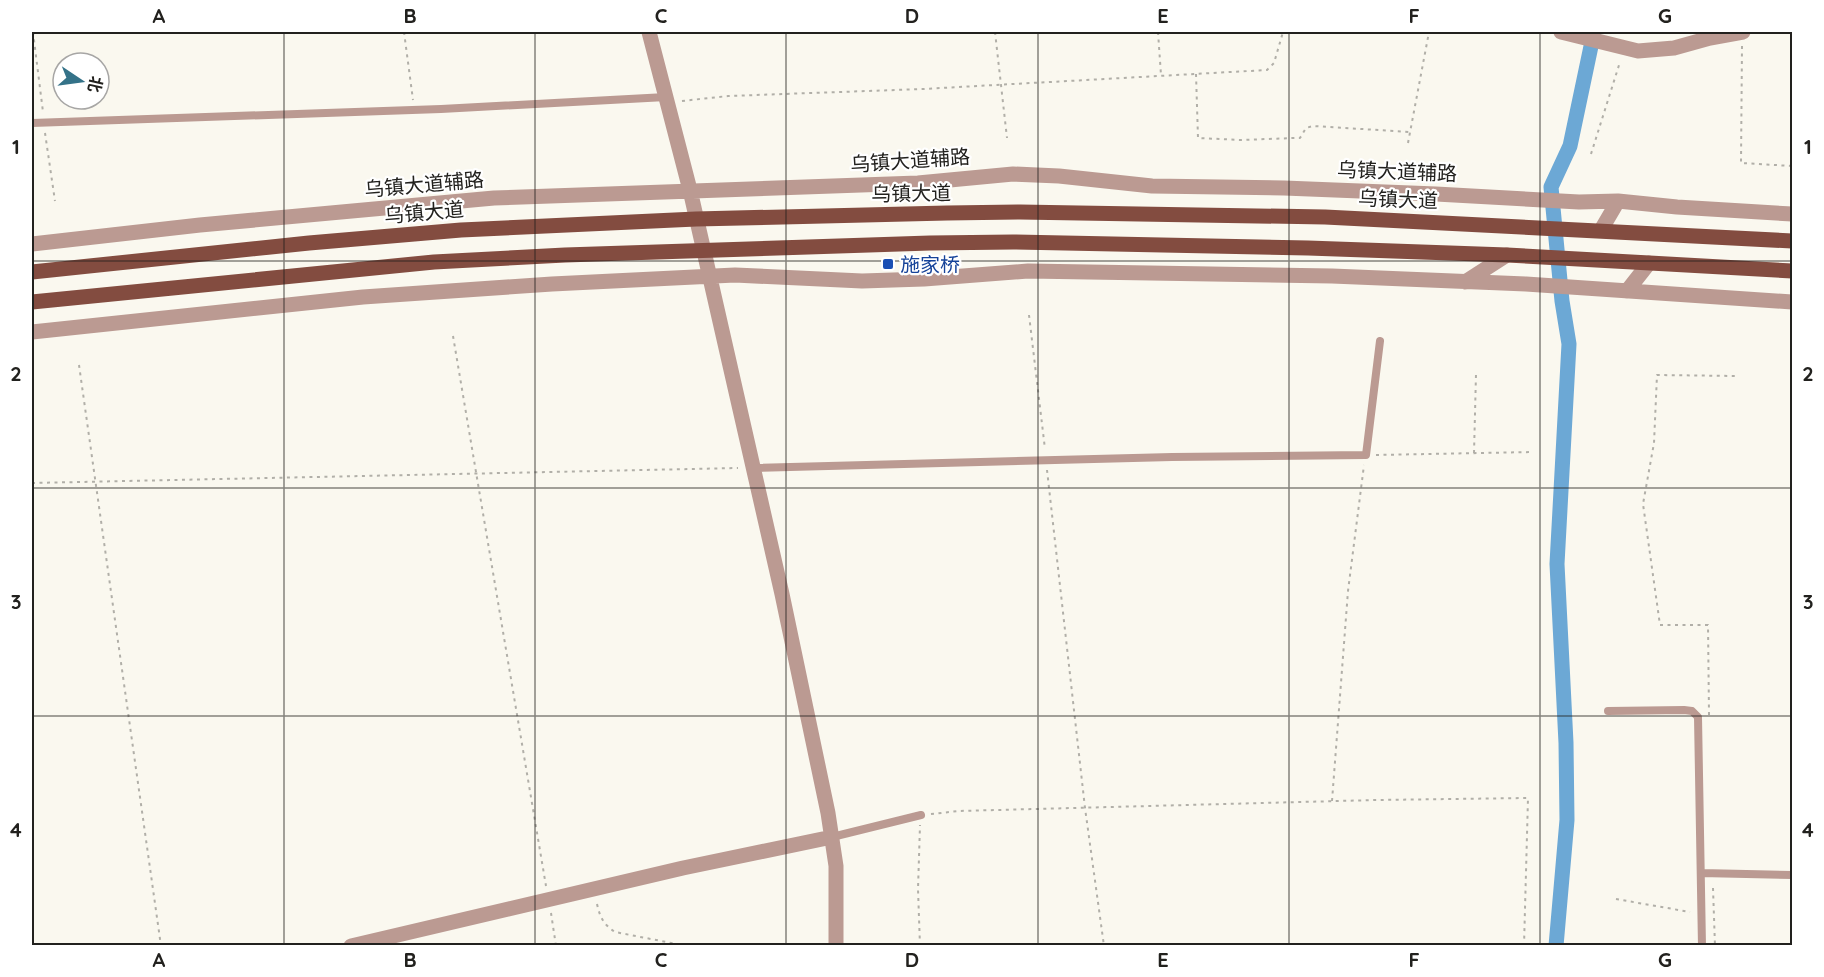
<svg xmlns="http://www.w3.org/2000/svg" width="1824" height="977" font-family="Quicksand,'Noto Sans SC',sans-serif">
<rect width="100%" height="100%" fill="#faf8ef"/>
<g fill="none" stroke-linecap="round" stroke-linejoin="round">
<!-- canal -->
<path stroke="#6ca8d5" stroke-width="15" d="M1556 946 1567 820 1566 743 1557 564 1569 344 1562 301 1551 187 1570 146 1594 32"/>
<!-- path -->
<path stroke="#b1afa8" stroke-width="2" stroke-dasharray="3 4.5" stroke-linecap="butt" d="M33 32 43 112
M404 32 413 100
M995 32 1007 138
M1158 32 1161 75
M1742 46 1741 163 1792 166
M1196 74 1198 138 1241 140 1294 138H1300L1306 128 1313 126 1410 132
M682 101 728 96 923 89 1267 70 1274 63 1283 32
M45 133 55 201
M1408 143 1429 32
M1591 154 1620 62
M1029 315 1045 449
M453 336 546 886
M79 365 161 946
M1474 453 1476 374
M1376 455 1533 452
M1047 470 1085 808 1104 946
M32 483 738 468
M1709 715 1708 625H1660L1643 504 1654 443 1657 375 1737 376
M1332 801 1348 591 1364 465
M931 814 959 811 1376 800 1528 798 1524 946
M1713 888 1715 946
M1616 899 1690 912
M597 904C600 917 603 924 615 932L687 946
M551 913 556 946
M920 946 918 889 920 825"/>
<!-- service -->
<path stroke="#bb9a92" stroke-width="8" d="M32 123 441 109 666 97
M753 468 1172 457 1366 455 1380 341
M1608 711 1684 710 1692 711 1698 717 1702 946
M832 837 921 815
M1701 873 1792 875"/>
<!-- minor -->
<path stroke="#bb9a92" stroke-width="15" d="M649 32 690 190 782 594 828 813 836 866V946
M1561 32 1638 51 1674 48 1710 38 1743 32
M1601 230 1618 201
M32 244 200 225 494 198 918 183 1013 174 1059 176 1152 186 1284 188 1436 194 1579 202 1618 201 1677 207 1792 214
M1465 282 1507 255
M1627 291 1649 263
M32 332 363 297 552 284 735 275 862 281 924 279 1028 271 1332 276 1526 284 1792 302
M351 946 683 868 832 837"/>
<!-- primary -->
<path stroke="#834c40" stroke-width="15" d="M32 272 309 243 461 230 696 219 947 213 1020 212 1325 217 1792 241
M32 302 434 262 565 255 930 243 1013 242 1308 248 1507 255 1792 271"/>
</g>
<!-- grid -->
<path fill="none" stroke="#22211e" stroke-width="1.5" stroke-opacity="0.55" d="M284 32V946M535 32V946M786 32V946M1038 32V946M1289 32V946M1540 32V946M32 261H1792M32 488H1792M32 716H1792"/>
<!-- markers -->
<rect fill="#1a4fb4" stroke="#fff" stroke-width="2" x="882" y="258" width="12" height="12" rx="3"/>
<g text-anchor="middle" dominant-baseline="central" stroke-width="4.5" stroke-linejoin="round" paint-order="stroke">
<!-- street labels -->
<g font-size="20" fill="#22211e" stroke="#fff">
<text transform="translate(910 160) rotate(-4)">乌镇大道辅路</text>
<text transform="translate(1397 171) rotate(2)">乌镇大道辅路</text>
<text transform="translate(424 184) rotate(-5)">乌镇大道辅路</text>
<text transform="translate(911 193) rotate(-1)">乌镇大道</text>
<text transform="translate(1398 199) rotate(2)">乌镇大道</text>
<text transform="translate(424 212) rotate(-5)">乌镇大道</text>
</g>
<!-- transit labels -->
<g font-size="20" fill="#164399" stroke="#fff" text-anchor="start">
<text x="900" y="264">施家桥</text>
</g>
</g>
<!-- border -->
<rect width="1824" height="977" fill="none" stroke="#ffffff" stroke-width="66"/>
<!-- north arrow -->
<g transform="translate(81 81) rotate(103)"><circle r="28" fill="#ffffff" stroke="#a7a6a5" stroke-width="1.5"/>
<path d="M0-4.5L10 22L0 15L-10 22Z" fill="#347288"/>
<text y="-9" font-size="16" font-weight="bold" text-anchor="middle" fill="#22211e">北</text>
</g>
<rect x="33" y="33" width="1758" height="911" fill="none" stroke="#22211e" stroke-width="2"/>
<g font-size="20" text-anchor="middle" font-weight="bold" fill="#22211e">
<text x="159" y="23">A</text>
<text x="410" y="23">B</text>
<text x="661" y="23">C</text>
<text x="912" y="23">D</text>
<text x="1163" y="23">E</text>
<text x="1414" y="23">F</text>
<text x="1665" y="23">G</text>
<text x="16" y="154">1</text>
<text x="1808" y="154">1</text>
<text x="16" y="381">2</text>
<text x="1808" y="381">2</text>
<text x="16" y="609">3</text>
<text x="1808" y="609">3</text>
<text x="16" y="837">4</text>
<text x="1808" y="837">4</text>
<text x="159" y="967">A</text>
<text x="410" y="967">B</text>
<text x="661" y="967">C</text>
<text x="912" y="967">D</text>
<text x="1163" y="967">E</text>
<text x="1414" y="967">F</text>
<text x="1665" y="967">G</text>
</g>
</svg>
